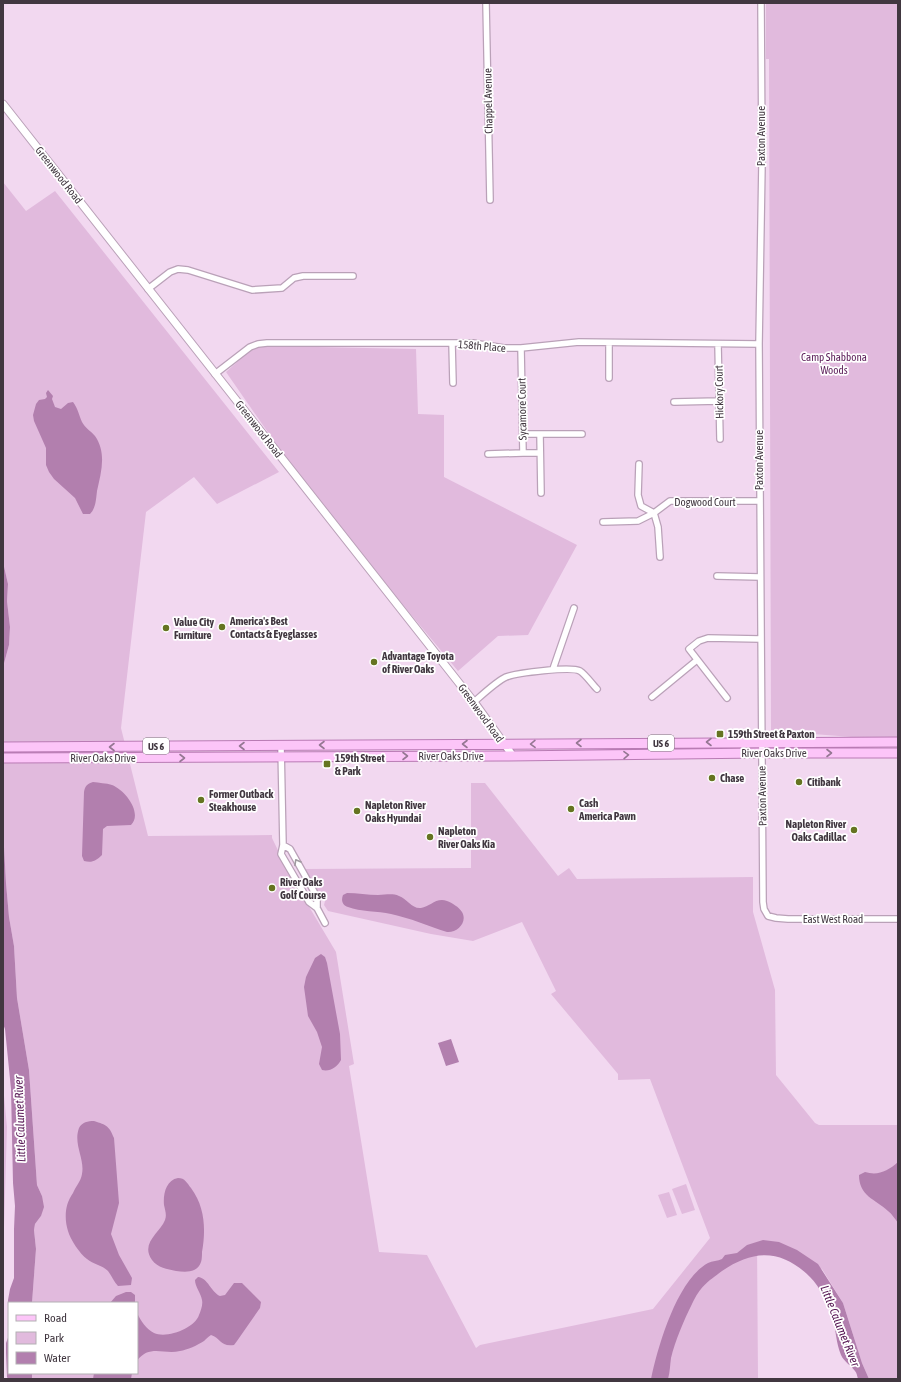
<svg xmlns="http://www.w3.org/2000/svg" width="901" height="1382" font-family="'Asap Condensed',sans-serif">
<rect width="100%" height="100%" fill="#f2d8f0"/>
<!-- green -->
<path fill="#e1badd" d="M766 3H898V737H852L813 734H778L773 732 771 730 769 59H766Z
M3 182 26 211 55 191 279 472 217 504 194 477 146 512 121 728 148 836 272 835V838L289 873 336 952 354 1064 349 1066 379 1252 427 1255 476 1348 480 1345 653 1309 710 1238 650 1079 618 1080V1074L551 994 556 991 522 922 473 941 431 934 328 911 324 905 325 901 319 891H316L303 869 471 868V783H485L558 876 569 868 577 879 753 877V912L775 990 776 1075 815 1123 819 1125H898V1379H869L862 1363 843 1303 822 1269 757 1242 758 1379H32V1373H137V1303H32L36 1249 34 1230 35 1224 41 1216 42 1196 37 1185 29 1070 17 998 14 946 9 917 6 883 3 829V667L9 645 10 627 7 601 8 584 3 562Z
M254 347H317L416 349 418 414 444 415V477L577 545 528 635 498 636 458 671 393 593 283 454 226 372Z
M3 1085 7 1127 3 1261Z
M686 1184 695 1210 682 1214 672 1189Z
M669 1192 677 1215 667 1218 658 1195Z"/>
<!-- water -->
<path fill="#b27fae" d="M48 390 53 396 52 399 55 407 61 409 68 403 73 402C78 409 79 415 82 422 85 428 91 431 95 436 107 453 101 473 97 491 96 499 96 508 90 514H83L75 498 54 479 49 472 46 465V448L34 421 33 415 36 404 39 400 45 399 47 397 46 393Z
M3 562 8 584 7 601 10 627 9 645 3 667Z
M93 782C99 783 106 783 112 785 125 790 143 813 131 825L107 826 103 829 102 855C96 861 92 863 84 861L82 856 84 792C85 786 87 784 93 782Z
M3 829 6 883 9 917 14 946 17 998 29 1070 37 1185 42 1196 44 1207 41 1216 35 1224 34 1230 36 1249 32 1303H9V1373H32V1379H8L7 1377 6 1353V1343L9 1335 8 1300 10 1289 14 1278V1229L15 1206 13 1183 11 1089 5 1029 3 1024Z
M347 893C357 893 368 895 378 895 386 895 392 893 399 896 407 899 412 909 421 908 430 907 436 897 447 901 452 903 459 907 462 912 468 922 457 933 447 932 428 926 410 918 391 914 378 911 360 912 348 907 342 905 341 900 343 895Z
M321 954 325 957 327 963 340 1034 341 1060C337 1067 330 1072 322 1070L319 1064 322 1047 317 1032 308 1016 304 987 306 977 315 958Z
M451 1039 459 1062 446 1066 438 1043Z
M94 1121C107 1125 109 1126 114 1138L119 1203 111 1234 119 1255 132 1278 131 1285 118 1286C114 1282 112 1276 108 1271 102 1265 93 1264 87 1259 80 1254 70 1239 68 1231 64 1218 65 1204 73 1193 76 1186 81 1181 82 1174 85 1159 73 1144 79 1128 82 1122 88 1121 94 1121Z
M898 1162V1223C895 1219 892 1214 888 1211 875 1199 859 1196 859 1175L865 1172C878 1176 888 1171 898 1162Z
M178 1178C185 1178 187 1183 191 1188 205 1207 206 1229 202 1252 202 1257 202 1262 199 1266 194 1273 184 1272 176 1271 167 1269 158 1268 152 1260 140 1243 160 1233 165 1220 167 1215 165 1210 164 1205 163 1194 166 1180 178 1178Z
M763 1240 779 1242 797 1250 818 1264 843 1303 862 1363 869 1379H858C857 1376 857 1373 855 1371 851 1365 844 1362 841 1355 836 1343 836 1331 833 1319 829 1305 820 1287 810 1277 782 1249 754 1249 722 1271 707 1282 700 1287 692 1304 684 1320 675 1341 671 1358 670 1365 670 1372 668 1379H651C658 1346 677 1280 708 1263 712 1261 718 1261 722 1259L725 1255 737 1253 747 1245Z
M198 1277C208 1278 211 1292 220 1296L225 1295 234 1283H242L261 1302 260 1308 237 1341 234 1345C220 1347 221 1338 211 1335 208 1337 206 1339 204 1341 198 1345 187 1350 180 1351 164 1355 149 1344 137 1361V1313C141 1321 146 1329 154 1333 167 1339 195 1328 199 1315 201 1310 203 1305 202 1300 201 1293 195 1287 195 1280Z
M126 1292H131L135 1295V1303H110L116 1296Z
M94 1373H132L131 1379H93Z"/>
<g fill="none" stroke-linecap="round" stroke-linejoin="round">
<!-- minor casing -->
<g stroke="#baa1b8" stroke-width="8">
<path id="minor" d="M486 3 490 200
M761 3 762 163 759 344 763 902 764 909 768 916 776 918 788 919H898
M148 289 170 272 178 269 188 270 252 290 282 288 294 278 303 276H353
M452 343 453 383
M718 344 720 439
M521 348 523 453H540
M215 374 250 347 258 344 267 343H473L504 348H521L579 342 759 344
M609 378V343
M674 402 719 401
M523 434H582
M540 434 541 493
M488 454 523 453
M639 464 638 495 641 506 654 513 658 527 660 557
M603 522 638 521 654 513 670 501H759
M717 576 760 577
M553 669 574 608
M652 697 697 660
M727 698 689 649 699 641 708 638 760 639
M474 702C482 695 497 681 506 677 517 673 571 666 580 671 586 675 592 684 597 689
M281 746 283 845 281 854 309 902 317 908 325 923
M283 845 290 849 317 897V908"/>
</g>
<!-- tertiary casing -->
<g stroke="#baa1b8" stroke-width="9">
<path id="tertiary" d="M3 104 474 702 513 756"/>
</g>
<!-- primary casing -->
<g stroke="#b97bb4" stroke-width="11">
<path id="primary" d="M3 747 898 742
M3 758 503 756 762 753H898"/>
</g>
<!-- minor -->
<use href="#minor" stroke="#fff" stroke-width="5.5"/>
<!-- tertiary -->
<use href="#tertiary" stroke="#fff" stroke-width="7"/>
<!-- primary -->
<use href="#primary" stroke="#fcc5f8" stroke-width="9"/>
</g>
<!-- one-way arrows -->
<defs><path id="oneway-chevron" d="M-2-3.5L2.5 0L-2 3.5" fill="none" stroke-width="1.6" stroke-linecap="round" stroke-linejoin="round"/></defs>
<g stroke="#957793">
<use href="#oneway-chevron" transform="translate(709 742) rotate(180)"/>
<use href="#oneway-chevron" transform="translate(579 743) rotate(180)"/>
<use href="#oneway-chevron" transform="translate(465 744) rotate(180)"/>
<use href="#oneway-chevron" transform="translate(533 744) rotate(179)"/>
<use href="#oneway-chevron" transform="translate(322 745) rotate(180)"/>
<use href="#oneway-chevron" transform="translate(242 746) rotate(180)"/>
<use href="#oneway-chevron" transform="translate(112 747) rotate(180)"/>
<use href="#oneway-chevron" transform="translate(829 753)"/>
<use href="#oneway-chevron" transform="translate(626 755) rotate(-1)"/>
<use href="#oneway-chevron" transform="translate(405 756)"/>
<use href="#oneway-chevron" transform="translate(182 758)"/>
</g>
<use stroke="#a09ba0" href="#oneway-chevron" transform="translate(297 862) rotate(-119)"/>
<!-- markers -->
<g fill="#657421" stroke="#fff" stroke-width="1.5">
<circle cx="222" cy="627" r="4"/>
<circle cx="166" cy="628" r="4"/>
<circle cx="374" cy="662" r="4"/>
<rect x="716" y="730" width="8" height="8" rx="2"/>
<rect x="323" y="760" width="8" height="8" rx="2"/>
<circle cx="712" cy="778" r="4"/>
<circle cx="799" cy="782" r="4"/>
<circle cx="201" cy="800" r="4"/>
<circle cx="571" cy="809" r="4"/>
<circle cx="357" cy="811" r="4"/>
<circle cx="854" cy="830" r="4"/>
<circle cx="430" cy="837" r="4"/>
<circle cx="272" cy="888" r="4"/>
</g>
<g text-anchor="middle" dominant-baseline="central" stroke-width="3.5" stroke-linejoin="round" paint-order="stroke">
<!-- shield labels -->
<g fill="#fff" stroke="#7a7379" stroke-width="1">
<rect x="648" y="735" width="26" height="16" rx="3"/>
<rect x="143" y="738" width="26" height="16" rx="3"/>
</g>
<g font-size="10" font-weight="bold" fill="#413740">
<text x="661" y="743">US 6</text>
<text x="156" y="746">US 6</text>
</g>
<!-- street labels -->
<g font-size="11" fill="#413740" stroke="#fff">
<text transform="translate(488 101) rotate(-91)">Chappel Avenue</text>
<text transform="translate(761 136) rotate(-90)">Paxton Avenue</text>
<text transform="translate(59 175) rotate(52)">Greenwood Road</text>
<text transform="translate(482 346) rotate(5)">158th Place</text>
<text transform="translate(719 392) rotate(-91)">Hickory Court</text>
<text transform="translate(522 409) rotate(-91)">Sycamore Court</text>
<text transform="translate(259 429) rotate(52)">Greenwood Road</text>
<text transform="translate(759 460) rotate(-90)">Paxton Avenue</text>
<text x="705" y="502">Dogwood Court</text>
<text transform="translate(481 713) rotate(54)">Greenwood Road</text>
<text x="774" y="753">River Oaks Drive</text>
<text x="451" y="756">River Oaks Drive</text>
<text x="103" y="758">River Oaks Drive</text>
<text transform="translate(762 796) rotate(-91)">Paxton Avenue</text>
<text x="833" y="919">East West Road</text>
</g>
<!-- park labels -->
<g font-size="11" fill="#5b1d58" stroke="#fff">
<text x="834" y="357">Camp Shabbona<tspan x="834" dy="13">Woods</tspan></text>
</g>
<!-- poi labels -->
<g font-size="11" font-weight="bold" fill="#413740" stroke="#fff" text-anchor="start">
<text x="230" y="621">America's Best<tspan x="230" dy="13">Contacts &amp; Eyeglasses</tspan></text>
<text x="174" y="622">Value City<tspan x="174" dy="13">Furniture</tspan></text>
<text x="382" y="656">Advantage Toyota<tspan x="382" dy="13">of River Oaks</tspan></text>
<text x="728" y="734">159th Street &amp; Paxton</text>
<text x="335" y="758">159th Street<tspan x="335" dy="13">&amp; Park</tspan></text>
<text x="720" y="778">Chase</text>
<text x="807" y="782">Citibank</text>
<text x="209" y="794">Former Outback<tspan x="209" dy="13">Steakhouse</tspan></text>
<text x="579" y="803">Cash<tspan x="579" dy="13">America Pawn</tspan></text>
<text x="365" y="805">Napleton River<tspan x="365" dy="13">Oaks Hyundai</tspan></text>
<text x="846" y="824" text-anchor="end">Napleton River<tspan x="846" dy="13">Oaks Cadillac</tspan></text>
<text x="438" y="831">Napleton<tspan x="438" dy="13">River Oaks Kia</tspan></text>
<text x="280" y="882">River Oaks<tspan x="280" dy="13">Golf Course</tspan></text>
</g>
<!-- water labels -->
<g font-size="12" font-style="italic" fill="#571854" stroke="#fff">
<text transform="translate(20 1119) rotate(-92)">Little Calumet River</text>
<text transform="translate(840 1326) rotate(68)">Little Calumet River</text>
</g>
</g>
<!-- border -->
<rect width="901" height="1382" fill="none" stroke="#413740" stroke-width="8"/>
<!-- legend -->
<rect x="8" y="1302" width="130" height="72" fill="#ffffff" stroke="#b3afb3"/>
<rect x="16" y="1315" width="20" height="6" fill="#fcc5f8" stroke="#b3afb3"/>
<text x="44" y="1322" font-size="12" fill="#413740">Road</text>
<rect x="16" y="1332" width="20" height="12" fill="#e1badd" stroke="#b3afb3"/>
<text x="44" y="1342" font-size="12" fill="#413740">Park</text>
<rect x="16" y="1352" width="20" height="12" fill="#b27fae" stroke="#b3afb3"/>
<text x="44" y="1362" font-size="12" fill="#413740">Water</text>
</svg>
